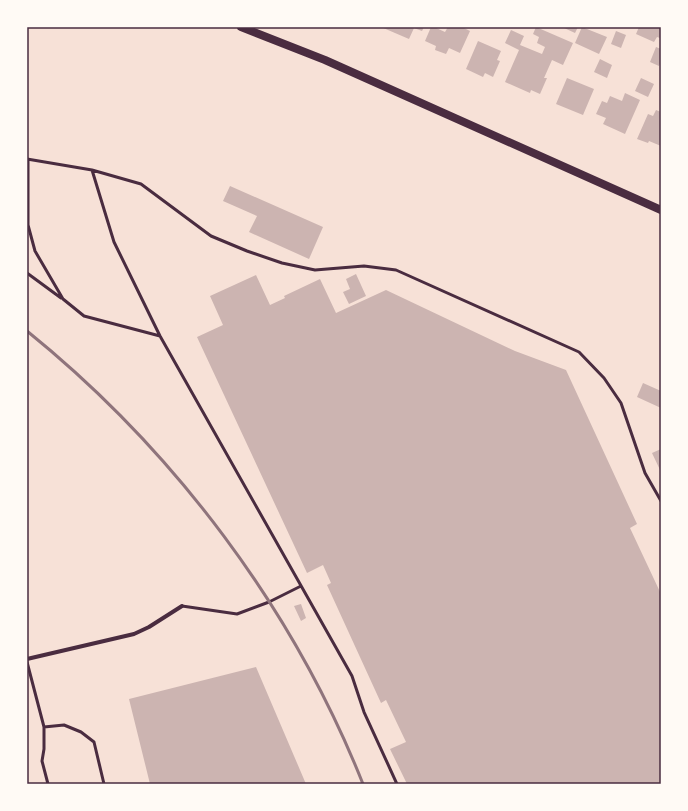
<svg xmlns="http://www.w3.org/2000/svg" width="688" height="811" font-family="'Source Sans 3',sans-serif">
<rect width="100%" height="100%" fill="#f7e1d7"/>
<!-- building -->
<path fill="#ccb4b1" d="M381 27H424L422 31 414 28 409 39Z
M431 27H434L445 32 448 27H462L470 31 460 53 449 48 446 54 435 50 436 46 425 41Z
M536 27 573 43 563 65 552 60 544 78H547L540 94 531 90 530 93 505 82 519 50 505 43 511 30 524 36 520 45 542 54 545 47 537 43 539 37 533 34Z
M562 27H578L575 33Z
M582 27 607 37 599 54 575 43Z
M639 27H661L660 38 657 37 654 42 636 34Z
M616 31 626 35 621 48 611 44Z
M478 41 501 51 497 60 500 61 493 77 485 73 483 77 466 69Z
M656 47 661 49V62L659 66 650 62Z
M600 59 612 65 607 78 594 72Z
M567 78 594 89 583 115 556 104Z
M641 78 654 84 648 97 635 91Z
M625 93 640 100 625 134 603 124 606 118 596 114 602 101 607 103 610 96 622 101Z
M656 110 661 112V146L649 141 648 143 637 139 648 114 653 116Z
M230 186 323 227 309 259 249 232 257 216 223 201Z
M356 274 366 296 349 304 343 292 350 289 346 279Z
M256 275 270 305 285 298 284 296 320 279 336 313 386 290 515 351 566 370 637 524 630 528 661 594V784H407L390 749 406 742 386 700 381 703 327 585 331 583 323 565 307 573 197 337 223 325 210 296Z
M643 383 661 391V408L637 397Z
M661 449V472L652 453Z
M301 604 306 618 301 621 294 606Z
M256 667 306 784H150L129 699Z"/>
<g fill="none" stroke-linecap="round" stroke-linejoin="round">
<!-- service -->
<path stroke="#4a2c40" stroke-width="3" d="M27 159 92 170 141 184 211 236 247 251 282 263 315 270 364 266 396 270 579 352 604 378 621 403 645 473 661 501
M28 159V225L35 251 63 299 84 316 160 336
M92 170 114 242 160 336 352 676 364 712 397 784
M27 273 61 298
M182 606 237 614 269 602 301 586
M27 662 44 727V749L42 761 48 784
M44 727 64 725 81 732 94 742 104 784"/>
<!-- minor -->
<path stroke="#4a2c40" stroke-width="4" d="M27 659 134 634 149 627 182 606"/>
<!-- secondary -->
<path stroke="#4a2c40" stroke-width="8" d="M241 27 325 60 661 210"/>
<!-- rail -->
<path stroke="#8f747c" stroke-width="3" d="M27 331C174 450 293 608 363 784"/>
</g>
<!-- border -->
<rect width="688" height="811" fill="none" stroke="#fffaf5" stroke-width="56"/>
<rect x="28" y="28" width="632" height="755" fill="none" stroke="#4a2c40" stroke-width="1.5"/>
</svg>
